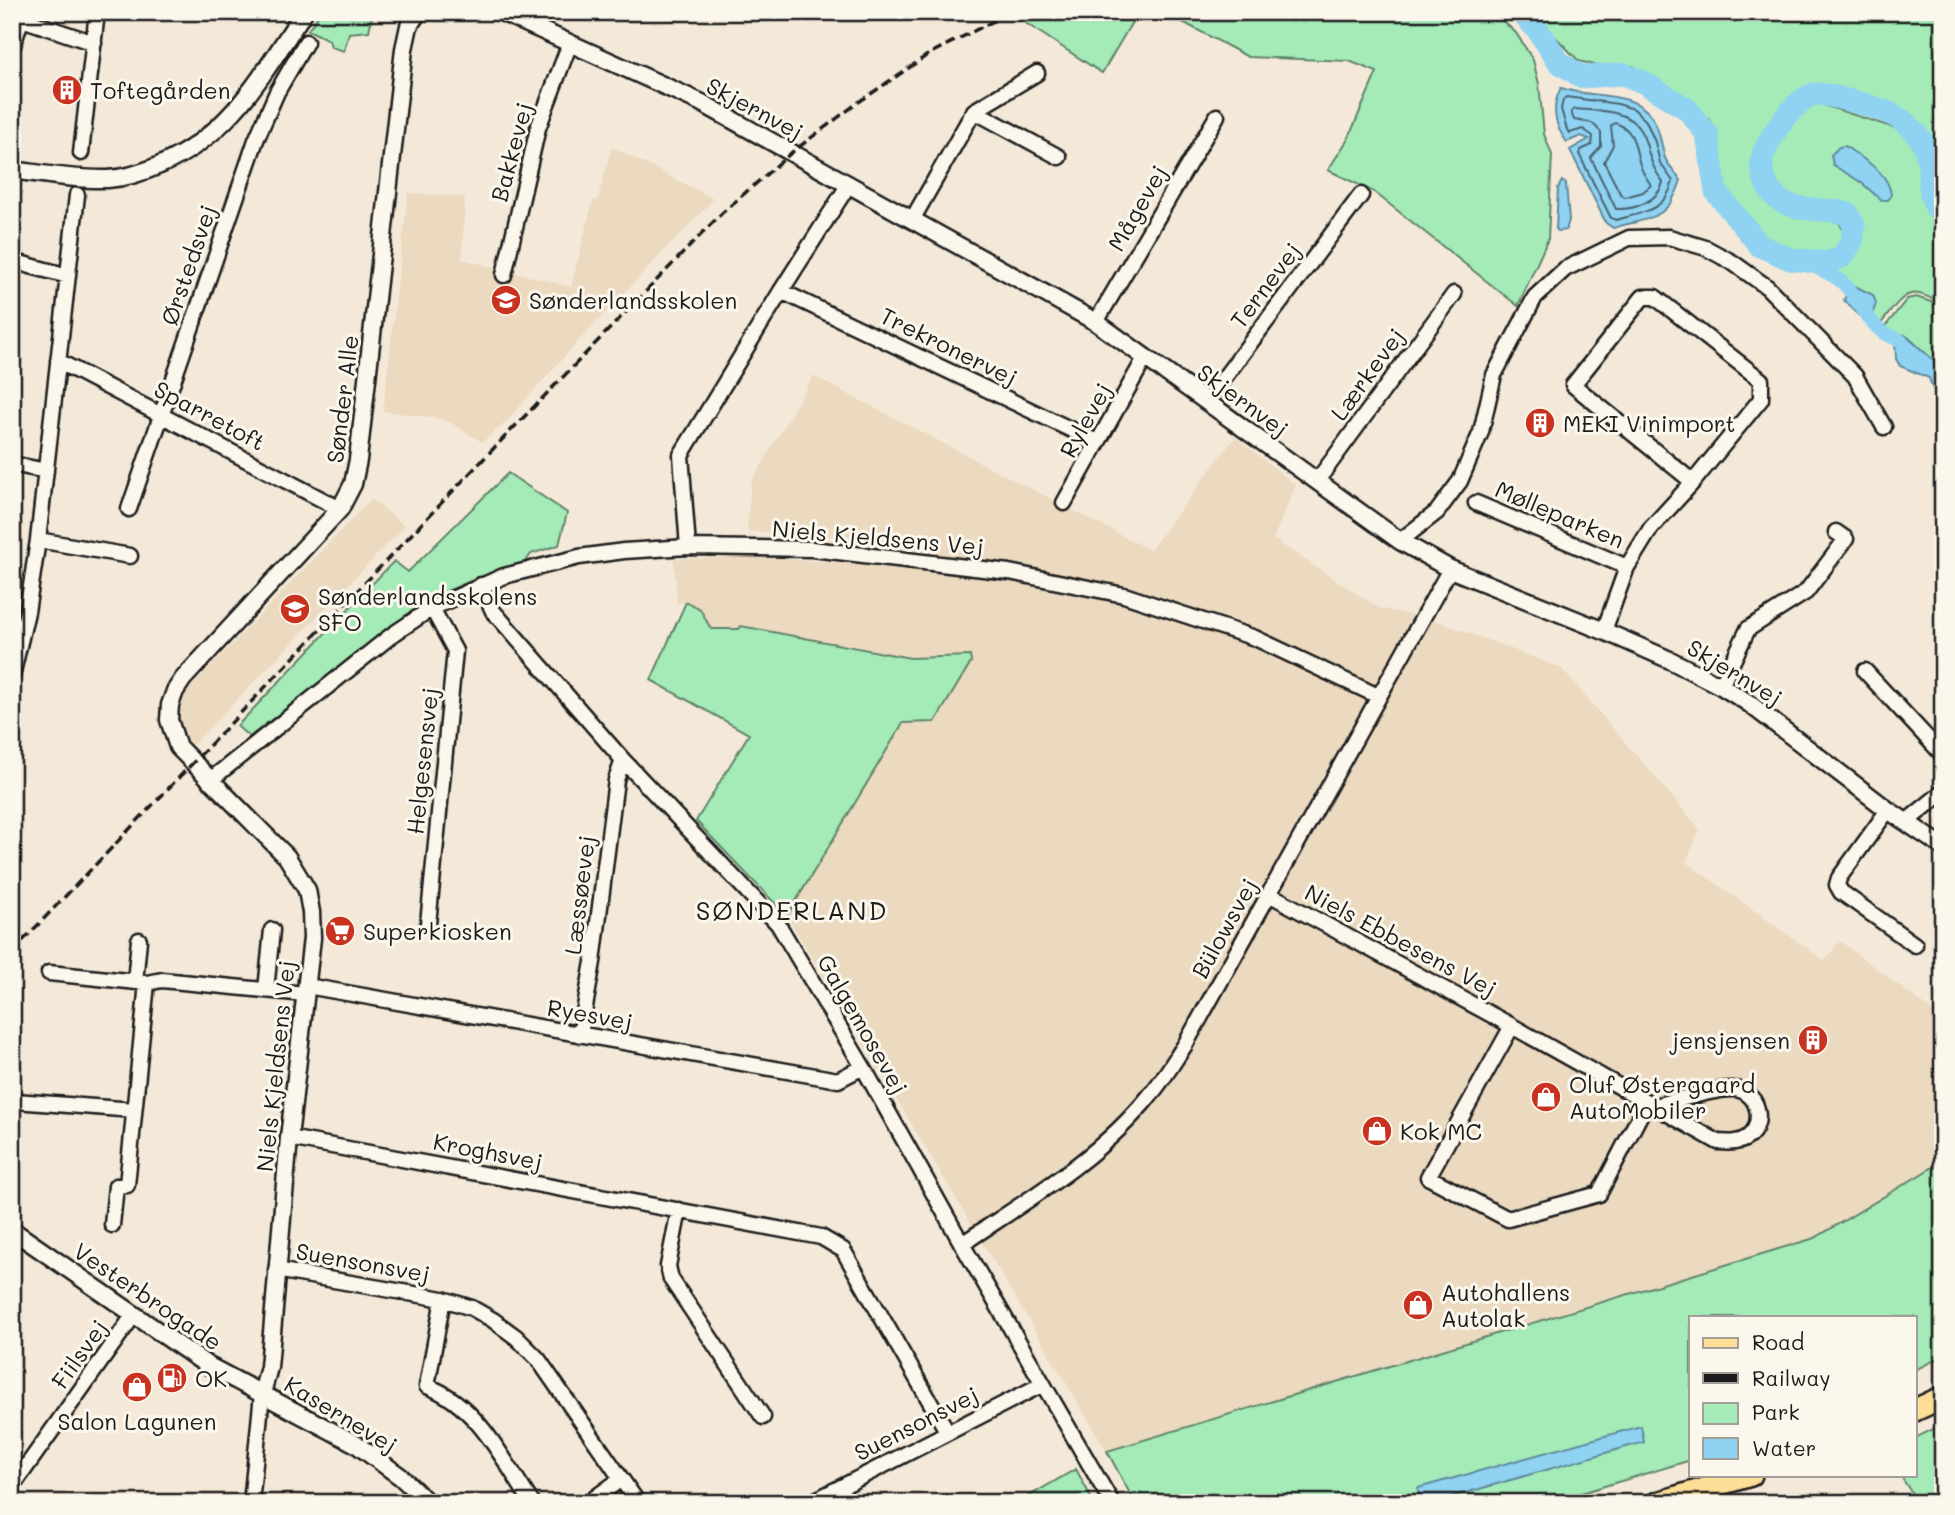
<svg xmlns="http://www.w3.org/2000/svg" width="1955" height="1515" font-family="Mali,sans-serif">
<rect width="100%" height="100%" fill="#f4e9d8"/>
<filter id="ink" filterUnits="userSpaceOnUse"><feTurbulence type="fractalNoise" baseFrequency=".0143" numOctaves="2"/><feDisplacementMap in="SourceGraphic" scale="14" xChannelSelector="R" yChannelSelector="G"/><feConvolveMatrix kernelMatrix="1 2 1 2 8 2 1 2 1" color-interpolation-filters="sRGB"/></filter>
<g filter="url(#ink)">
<!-- built -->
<path fill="#ebd9c0" d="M612 147 714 199 582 337 503 425 482 442 451 423 436 418 383 411 408 193 465 197 462 259 571 287 593 200 597 201Z
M813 376 1150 550 1235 437 1296 485 1273 539 1379 608 1440 622 1561 668 1700 829 1686 862 1825 961 1840 941 1943 1019V1161L1815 1238 1107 1451 787 916 903 722 970 656 910 658 741 626 740 629H711L686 602 677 603 674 559 749 556 867 565V539L747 531 751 483Z
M371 499 405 526 191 747 183 733 180 722V711L186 692Z"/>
<!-- green -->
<path fill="#a4ebb8" stroke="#60846a" stroke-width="2" d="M321 12H379L380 14 372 16 369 31 349 33 344 51 331 47 329 40 308 30Z
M1048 12H1138L1102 73 1024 22Z
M1164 12H1493L1516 33 1533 60 1539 84 1544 134 1552 155 1548 239 1518 306 1374 192 1328 170 1348 139 1377 72 1349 61 1248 57Z
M1531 12H1943V206L1940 202 1936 156 1927 136 1892 108 1831 88 1813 87 1802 91 1763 137 1756 161 1763 189 1776 207 1793 213 1838 220 1846 236 1840 250 1831 254H1798L1764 240 1724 193 1717 133 1709 119 1633 66H1598L1579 61Z
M1817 103 1901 130 1914 144 1923 173 1924 206 1932 216 1943 225V306C1907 280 1902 298 1879 326L1869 317 1872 316 1855 287H1849L1843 280 1819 268C1853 263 1858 259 1863 223L1855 211 1841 202C1822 202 1789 209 1776 190 1772 184 1770 176 1767 169 1775 144 1791 114 1817 103Z
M1916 297 1931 302 1943 310V370L1909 338 1884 332V328L1907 299Z
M508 473 567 513 559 545 531 554 524 564 478 578 432 597 249 737 237 726 394 561 408 572Z
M686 602 700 609 711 629H739L741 626 910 658 970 656 971 662 935 722 903 723 787 916 696 821 749 734 651 680Z
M1943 1161V1356L1915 1370V1317H1691V1460L1548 1503H1135L1107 1451 1815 1238Z
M1943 1424V1503H1918L1900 1475H1915V1438Z
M1076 1469 1094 1503H1017Z"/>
<!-- water -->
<path fill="#8fd2f1" stroke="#61899c" stroke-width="2" d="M1561 88C1590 99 1632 89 1652 117 1660 129 1661 144 1665 158 1668 165 1676 173 1681 180 1668 221 1651 217 1613 228L1606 223 1570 150 1589 139 1581 136 1567 142C1554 126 1551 106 1561 88Z
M1845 146C1862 159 1890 172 1891 196L1888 200H1881L1862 183 1833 165 1831 155 1839 147Z
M1562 181 1566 184 1569 220 1566 230 1558 231 1556 229 1558 188Z
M1855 286 1873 295 1876 303 1872 316 1863 319 1844 300 1849 287Z
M1884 332 1905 335 1941 367 1943 407 1937 401 1929 378 1900 366 1896 359 1895 340 1884 336Z
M1641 1426 1644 1442 1430 1503 1420 1502 1418 1488Z"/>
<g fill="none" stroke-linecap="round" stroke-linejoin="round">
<!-- shore -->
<path stroke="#4a6571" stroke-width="2" d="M1566 97 1618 104 1634 109 1646 121 1655 142 1660 163 1673 181C1665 212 1643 212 1616 220L1611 218 1579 154 1581 150 1592 145 1593 136 1583 129 1570 133 1567 130 1561 109 1563 100Z
M1575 109C1609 112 1637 108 1647 147 1651 162 1654 170 1663 182 1659 201 1634 210 1616 209L1591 158 1601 146V132L1592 123 1574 120 1571 112Z
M1615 123C1638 130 1634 152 1642 170 1644 175 1648 180 1651 185L1643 192 1625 197 1621 195 1604 162 1613 145 1611 126Z"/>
<!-- canal -->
<path stroke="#8fd2f1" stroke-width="14" d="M1790 259C1806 263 1832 272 1844 284 1859 299 1865 318 1881 331 1887 336 1895 337 1901 341"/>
<!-- river -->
<path stroke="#8fd2f1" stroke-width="23" d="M1521 12 1537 29 1559 62 1582 77 1623 74 1643 82 1687 109 1707 134 1716 192 1760 246 1790 259 1828 263 1843 256 1852 241 1854 226 1848 214C1824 206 1790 215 1772 193 1765 186 1760 168 1762 158 1767 140 1796 96 1816 94 1825 93 1874 107 1884 111 1892 114 1905 121 1911 128 1943 157 1917 193 1943 214"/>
<!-- minor casing -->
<g stroke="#1c1c1c" stroke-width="19">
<path id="minor" d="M18 12 28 21 94 43
M974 111 1059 157
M81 153 97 12
M912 220 974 111 1037 73
M12 261 68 276
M504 275 538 128 570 43
M781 291 1097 442
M1096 322 1217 116
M58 361 340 509
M1206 402 1361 195
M12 464 46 471
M1317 481 1454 294
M1064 503 1145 358
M1476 503 1627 567
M129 509 256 140 277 92 306 42
M38 540 130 556
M1400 541 1437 512 1460 481 1481 432 1494 375 1535 297 1565 269 1629 238 1669 237 1706 248 1732 262 1767 287 1855 376 1884 427
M688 547 681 455 781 291 849 184
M481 585 493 611 623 760 778 924 863 1067 962 1244 1112 1503
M1604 631 1627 567 1651 528 1693 482 1573 385 1643 297H1655L1761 380V399L1693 482
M1865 671 1943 755
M12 676 27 612 38 540 77 195
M1721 686 1748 629 1806 592 1846 539 1836 532
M209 781 392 635 432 608 504 576 579 557 624 551 688 547 812 549 1009 572 1124 595 1255 638 1378 696
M1888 810 1839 878 1837 885 1841 892 1915 945
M1906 822 1943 792
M1269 894 1512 1026 1718 1142C1724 1142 1730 1143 1735 1142 1768 1138 1764 1088 1731 1089 1712 1089 1675 1101 1655 1106
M428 924 455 651 432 608
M49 973 147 983 127 1185 116 1186 112 1225
M135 982 139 940
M147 983 162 980 305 994
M307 986 838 1080 863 1067
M266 990 272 930
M1512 1026 1428 1177 1508 1219 1599 1194 1647 1102
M580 1035 593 962 616 780 623 760
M15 1101 134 1110
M289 1138 821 1237 843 1250 947 1431
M679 1210 668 1266 671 1279 763 1417
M962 1244C1029 1199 1100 1158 1151 1094 1164 1079 1174 1061 1185 1045L1450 569
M276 1270 443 1299 472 1308 493 1320 516 1337 538 1359 638 1503
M443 1299 427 1386C478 1405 503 1460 532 1503
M12 1487 133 1316
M251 1503 262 1394
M588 1503 621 1479
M810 1503 1043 1384"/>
</g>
<!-- tertiary casing -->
<g stroke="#1c1c1c" stroke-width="21">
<path id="tertiary" d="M501 12 702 103 1096 322 1400 541 1450 569 1604 631 1670 660 1721 686 1747 702 1888 810 1943 847
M12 45 22 14
M12 170C44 174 77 180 108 179 126 178 144 172 160 165 232 134 262 74 304 12
M12 1230 207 1365 356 1444 401 1477 428 1503
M262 1394 269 1367 289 1138 312 938 311 912 307 890 287 857 178 747 169 720 170 705 175 691 183 679 340 509 353 484 358 460 404 49 409 26 418 12"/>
</g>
<!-- primary casing -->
<g stroke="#1c1c1c" stroke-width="26">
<path id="primary" d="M1915 1410 1943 1397
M1657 1503 1751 1475"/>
</g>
<!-- minor -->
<use href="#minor" stroke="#fbf7ec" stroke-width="14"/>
<!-- tertiary -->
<use href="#tertiary" stroke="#fbf7ec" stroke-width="16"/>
<!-- primary -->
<use href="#primary" stroke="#fedd96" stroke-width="21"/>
<!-- rail -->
<path stroke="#1c1c1c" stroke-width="3.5" stroke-dasharray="10 5" stroke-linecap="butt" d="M12 952 494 448 722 213 791 153 856 104 929 54 1011 12"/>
</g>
</g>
<!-- icons -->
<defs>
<g id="building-disc" transform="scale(1.575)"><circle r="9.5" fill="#c8321e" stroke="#fbf7ec"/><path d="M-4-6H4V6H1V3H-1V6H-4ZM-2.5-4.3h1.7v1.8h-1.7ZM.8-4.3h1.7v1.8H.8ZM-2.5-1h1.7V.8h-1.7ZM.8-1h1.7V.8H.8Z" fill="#fff"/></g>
<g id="school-disc" transform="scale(1.575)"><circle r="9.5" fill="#c8321e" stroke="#fbf7ec"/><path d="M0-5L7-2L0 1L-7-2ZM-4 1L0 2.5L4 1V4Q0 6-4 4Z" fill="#fff"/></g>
<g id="supermarket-disc" transform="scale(1.575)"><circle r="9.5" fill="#c8321e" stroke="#fbf7ec"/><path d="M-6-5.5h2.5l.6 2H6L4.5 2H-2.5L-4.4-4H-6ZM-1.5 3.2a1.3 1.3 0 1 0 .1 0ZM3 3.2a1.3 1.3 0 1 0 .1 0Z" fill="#fff"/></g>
<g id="shop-disc" transform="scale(1.575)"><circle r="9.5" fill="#c8321e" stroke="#fbf7ec"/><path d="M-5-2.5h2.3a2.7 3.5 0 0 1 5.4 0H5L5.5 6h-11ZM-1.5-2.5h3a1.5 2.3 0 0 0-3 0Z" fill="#fff"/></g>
<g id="fuel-disc" transform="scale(1.575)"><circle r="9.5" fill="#c8321e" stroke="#fbf7ec"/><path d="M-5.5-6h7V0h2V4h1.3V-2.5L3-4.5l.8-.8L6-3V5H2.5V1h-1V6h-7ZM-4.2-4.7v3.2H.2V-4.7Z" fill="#fff"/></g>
</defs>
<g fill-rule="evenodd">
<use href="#building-disc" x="67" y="90"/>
<use href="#school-disc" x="506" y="300"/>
<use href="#building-disc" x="1540" y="423"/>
<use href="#school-disc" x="295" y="609"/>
<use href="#supermarket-disc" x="340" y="931"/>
<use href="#building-disc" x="1813" y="1040"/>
<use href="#shop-disc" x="1546" y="1097"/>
<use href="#shop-disc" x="1377" y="1131"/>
<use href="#shop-disc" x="1418" y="1305"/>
<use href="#fuel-disc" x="172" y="1378"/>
<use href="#shop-disc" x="137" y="1387"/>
</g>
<g text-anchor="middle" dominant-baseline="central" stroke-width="6" stroke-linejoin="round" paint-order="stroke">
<!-- poi labels -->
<g font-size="23" fill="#1c1c1c" stroke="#fbf7ec" text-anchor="start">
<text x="90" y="90">Toftegården</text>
<text x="529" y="300">Sønderlandsskolen</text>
<text x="1563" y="423">MEKI Vinimport</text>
<text x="318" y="596">Sønderlandsskolens<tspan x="318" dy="26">SFO</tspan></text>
<text x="363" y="931">Superkiosken</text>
<text x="1790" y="1040" text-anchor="end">jensjensen</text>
<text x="1569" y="1084">Oluf Østergaard<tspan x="1569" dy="26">AutoMobiler</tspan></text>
<text x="1400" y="1131">Kok MC</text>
<text x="1441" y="1292">Autohallens<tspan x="1441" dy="26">Autolak</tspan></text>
<text x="195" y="1378">OK</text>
<text x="137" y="1421" text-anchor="middle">Salon Lagunen</text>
</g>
<!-- street labels -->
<g font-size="23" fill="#1c1c1c" stroke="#fbf7ec">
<text transform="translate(755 108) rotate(28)">Skjernvej</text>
<text transform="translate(511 152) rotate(-75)">Bakkevej</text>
<text transform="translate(1137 208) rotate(-60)">Mågevej</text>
<text transform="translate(188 265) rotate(-71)">Ørstedsvej</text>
<text transform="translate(1265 285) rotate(-53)">Ternevej</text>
<text transform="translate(949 346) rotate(26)">Trekronervej</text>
<text transform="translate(1367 374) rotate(-54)">Lærkevej</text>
<text transform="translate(342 399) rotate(-83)">Sønder Alle</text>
<text transform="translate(1243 400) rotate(36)">Skjernvej</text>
<text transform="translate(210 415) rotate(28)">Sparretoft</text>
<text transform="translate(1085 420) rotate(-61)">Rylevej</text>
<text transform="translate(1560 514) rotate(23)">Mølleparken</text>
<text transform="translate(878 537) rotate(5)">Niels Kjeldsens Vej</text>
<text transform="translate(1735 672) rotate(31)">Skjernvej</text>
<text transform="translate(422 761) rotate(-84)">Helgesensvej</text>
<text transform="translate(579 895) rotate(-83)">Læssøevej</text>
<text transform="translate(1224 928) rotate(-61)">Bülowsvej</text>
<text transform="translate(1401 940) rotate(28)">Niels Ebbesens Vej</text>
<text transform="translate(590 1014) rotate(10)">Ryesvej</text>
<text transform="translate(863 1024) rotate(60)">Galgemosevej</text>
<text transform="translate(275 1066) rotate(-84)">Niels Kjeldsens Vej</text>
<text transform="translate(488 1151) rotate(11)">Kroghsvej</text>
<text transform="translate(363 1262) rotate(10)">Suensonsvej</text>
<text transform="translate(148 1296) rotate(34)">Vesterbrogade</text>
<text transform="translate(79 1354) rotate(-55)">Fiilsvej</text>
<text transform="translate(341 1414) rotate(31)">Kasernevej</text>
<text transform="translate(916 1423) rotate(-27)">Suensonsvej</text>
</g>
<!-- quarter labels -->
<g font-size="26" letter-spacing="2" fill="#1c1c1c" stroke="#fbf7ec">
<text x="792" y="910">SØNDERLAND</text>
</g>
</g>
<!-- margin -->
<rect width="1955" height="1515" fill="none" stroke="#fbf7ec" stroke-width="42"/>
<rect x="21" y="21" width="1913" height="1473" fill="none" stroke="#1c1c1c" stroke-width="2.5" filter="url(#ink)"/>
<!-- legend -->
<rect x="1689" y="1316" width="228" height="161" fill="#fbf7ec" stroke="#a29f99" stroke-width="2"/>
<rect x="1703" y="1338" width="35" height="10" fill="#fedd96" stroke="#a29f99" stroke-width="2"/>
<text x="1752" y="1350" font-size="21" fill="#1c1c1c">Road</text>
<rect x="1703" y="1373" width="35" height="10" fill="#1c1c1c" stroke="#a29f99" stroke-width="2"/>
<text x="1752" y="1386" font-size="21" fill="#1c1c1c">Railway</text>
<rect x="1703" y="1403" width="35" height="21" fill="#a4ebb8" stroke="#a29f99" stroke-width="2"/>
<text x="1752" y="1420" font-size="21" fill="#1c1c1c">Park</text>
<rect x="1703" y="1438" width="35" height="21" fill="#8fd2f1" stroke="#a29f99" stroke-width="2"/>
<text x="1752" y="1456" font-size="21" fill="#1c1c1c">Water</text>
</svg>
